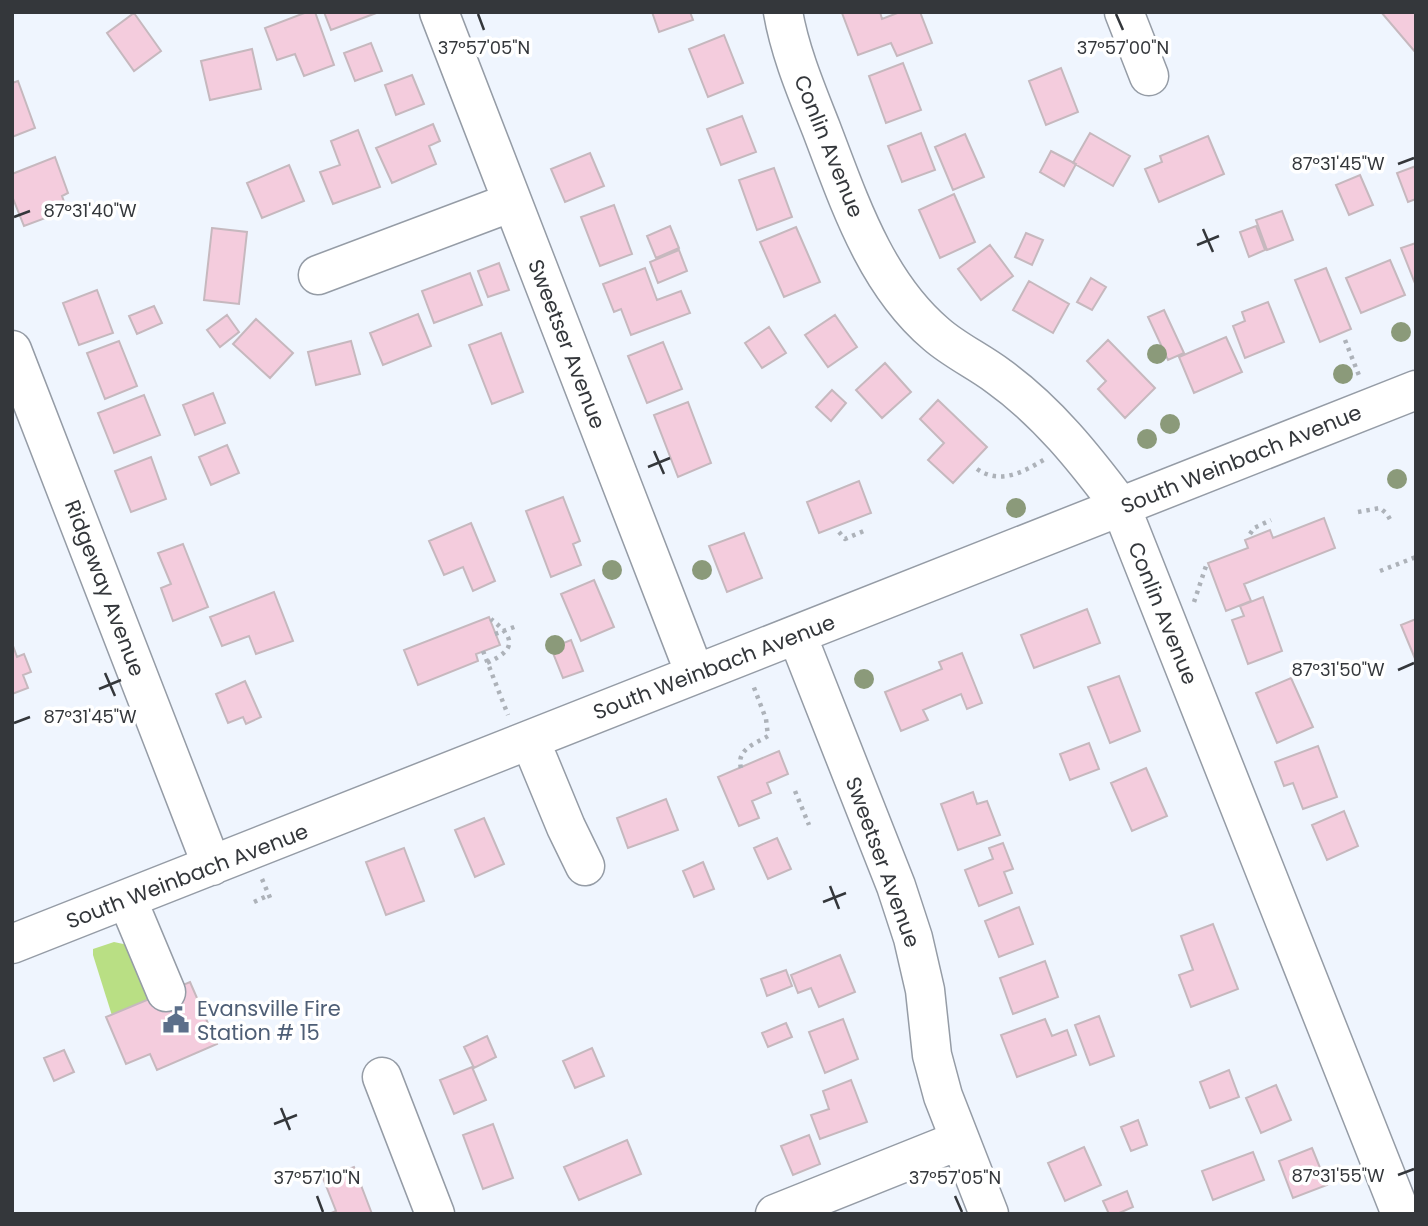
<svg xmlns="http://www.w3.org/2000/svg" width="1428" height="1226" font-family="Poppins,sans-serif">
<rect width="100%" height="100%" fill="#eff5fe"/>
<!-- green -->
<path fill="#b9df84" d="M114 942 128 945 151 1004 114 1022 93 955V949Z"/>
<!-- building -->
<path fill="#f4ccdd" stroke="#c6b8be" stroke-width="2" d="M307 12H315L334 65 304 76 295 54 277 60 265 28Z
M324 12H379L331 30Z
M652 12H690L693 20 659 32Z
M880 12 882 19 900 12H920L932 43 897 56 891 43 858 55 842 13Z
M1381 12H1416V53Z
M134 13 161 51 134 71 107 33Z
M724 35 743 83 708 97 689 49Z
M371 43 382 71 355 81 344 53Z
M252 49 261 89 210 100 201 61Z
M903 63 921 110 886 123 869 76Z
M1061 68 1078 112 1046 125 1029 81Z
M412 75 424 104 396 115 385 85Z
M18 81 35 128 12 137V83Z
M742 116 756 152 721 165 707 129Z
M433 124 440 141 429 146 436 164 392 183 376 148Z
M358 130 380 187 333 204 320 172 340 165 331 141Z
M921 133 935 170 902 182 888 146Z
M1090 133 1130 156 1113 186 1073 163Z
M965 134 984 177 953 190 935 147Z
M1208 136 1224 174 1159 202 1145 169 1162 162 1160 156Z
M1051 151 1076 164 1064 186 1040 172Z
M590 153 604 186 565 202 551 169Z
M55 157 68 193 62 196 67 210 24 226 12 196V174Z
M289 165 304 201 262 218 247 183Z
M1416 166V199L1408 202 1397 173Z
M774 168 792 217 757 230 739 180Z
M1360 175 1373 205 1349 215 1336 185Z
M954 194 975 242 940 258 919 210Z
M614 205 632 254 600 266 581 217Z
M1282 211 1293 240 1267 250 1256 220Z
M670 226 679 248 656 258 647 236Z
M1256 226 1265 250 1249 257 1240 232Z
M796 227 820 282 784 297 760 242Z
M212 228 247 232 239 304 204 300Z
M1026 233 1043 240 1032 265 1015 257Z
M1416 243V286L1401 248Z
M990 245 1013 276 981 300 958 269Z
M679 250 687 271 658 283 650 262Z
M1390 260 1405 295 1361 313 1346 278Z
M499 263 509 290 488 297 478 271Z
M645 268 657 300 681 291 690 313 631 335 621 309 614 312 603 284Z
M1326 268 1351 329 1320 342 1295 280Z
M470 273 482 305 434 323 422 291Z
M1091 278 1106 287 1092 310 1077 302Z
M1029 281 1069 304 1053 333 1013 310Z
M97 290 113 333 79 345 63 303Z
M1268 302 1284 342 1245 358 1233 326 1245 321 1242 312Z
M154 306 162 323 137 334 129 316Z
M1164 310 1184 353 1168 360 1148 317Z
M418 314 431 346 383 365 370 333Z
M227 315 239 332 220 347 207 330Z
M835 315 857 347 828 367 805 335Z
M256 319 293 353 270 378 233 344Z
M769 327 786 353 762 368 745 343Z
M501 333 523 392 492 404 469 345Z
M1226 337 1242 372 1194 393 1179 357Z
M1108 340 1155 388 1125 418 1098 389 1106 381 1087 361Z
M119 341 137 386 105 399 87 353Z
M351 341 360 374 316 385 308 352Z
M663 342 682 389 647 403 628 356Z
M885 363 911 392 882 418 856 390Z
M832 390 846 403 831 421 816 407Z
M213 393 225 423 195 435 183 405Z
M144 395 160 435 114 453 98 413Z
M938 400 987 447 953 483 928 460 944 443 920 419Z
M688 402 711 463 678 477 654 415Z
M227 445 239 473 211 485 199 457Z
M151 457 166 499 131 512 115 471Z
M859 481 871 513 819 533 807 502Z
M563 497 580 541 573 544 581 565 551 577 526 511Z
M1324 518 1335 548 1244 584 1251 601 1226 611 1208 563 1248 548 1245 540 1270 530 1273 538Z
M471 523 495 581 473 591 463 567 444 575 429 541Z
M744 533 762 578 727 592 709 546Z
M183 544 208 607 173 621 161 588 171 584 158 553Z
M594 580 614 627 581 641 561 594Z
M274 592 293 641 256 654 249 636 222 646 210 617Z
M1263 597 1282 651 1248 664 1232 620 1244 616 1240 606Z
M1087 609 1100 643 1034 668 1021 635Z
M489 617 500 645 476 654 478 661 418 685 404 650Z
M1416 619V661L1401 625Z
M571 640 583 671 563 678 551 648Z
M12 643 17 657 24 654 31 672 23 675 28 688 12 694Z
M962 653 982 703 967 709 961 694 923 710 928 720 901 731 885 692 942 669 939 662Z
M1119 676 1140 731 1110 743 1088 687Z
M1291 678 1313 727 1277 743 1256 693Z
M245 681 261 717 246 724 243 717 228 723 216 694Z
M1089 743 1099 769 1070 780 1060 754Z
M1318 746 1337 797 1303 809 1293 783 1284 786 1275 762Z
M779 751 788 774 767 783 771 793 752 801 759 818 739 826 718 777Z
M1146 768 1167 816 1132 831 1111 783Z
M973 792 977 804 987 801 1000 835 958 850 941 804Z
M666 799 678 830 628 848 617 818Z
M1344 811 1358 846 1327 860 1312 825Z
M484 818 504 864 475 877 455 830Z
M777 838 791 869 768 879 754 848Z
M1003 843 1013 869 1004 872 1012 893 979 906 965 870 993 859 989 848Z
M404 848 424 901 386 915 366 862Z
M703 862 714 889 694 897 683 871Z
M1019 907 1033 944 999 957 985 921Z
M1213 924 1238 989 1191 1007 1179 975 1193 970 1181 936Z
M840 955 855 992 819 1007 811 988 798 993 791 975Z
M1045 961 1058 997 1013 1014 1000 978Z
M786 970 792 986 767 996 761 979Z
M190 982 217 1044 157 1070 150 1054 126 1064 106 1017Z
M1099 1016 1114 1056 1090 1065 1075 1025Z
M843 1019 858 1059 825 1073 809 1032Z
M1045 1019 1052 1036 1067 1030 1076 1055 1017 1077 1001 1035Z
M786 1023 792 1037 768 1047 762 1033Z
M487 1036 496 1057 474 1068 464 1047Z
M592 1048 604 1076 575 1088 563 1061Z
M64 1050 74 1072 54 1081 44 1058Z
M472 1067 486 1100 454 1114 440 1080Z
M1229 1070 1239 1097 1210 1108 1200 1082Z
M851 1080 867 1122 820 1139 811 1115 829 1109 823 1091Z
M1276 1085 1291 1120 1261 1133 1246 1098Z
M1138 1120 1147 1145 1131 1151 1121 1127Z
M493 1124 513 1178 483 1189 463 1135Z
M809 1135 820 1164 793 1175 781 1146Z
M627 1140 641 1174 579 1200 564 1167Z
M1084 1147 1101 1185 1065 1201 1048 1163Z
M1312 1148 1327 1185 1293 1198 1279 1161Z
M1253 1152 1264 1180 1213 1200 1202 1171Z
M354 1167 372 1214H329L336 1211 323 1178Z
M1127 1191 1133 1207 1117 1214H1109L1103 1201Z"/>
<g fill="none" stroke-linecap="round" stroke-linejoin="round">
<!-- minor casing -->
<g stroke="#959ca6" stroke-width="41">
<path id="minor" d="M439 12 695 674
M783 12C790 52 806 90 821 128 849 201 875 282 936 334 954 350 978 361 998 376 1047 411 1085 459 1121 507L1401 1214
M1124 12 1149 76
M318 275 512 202
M12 350 212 866
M797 635 896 886 913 938 925 990 932 1055 943 1096 989 1214
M530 740 566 827 585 866
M127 899 166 992
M12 944 1416 390
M382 1077 435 1214
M775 1214 960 1140"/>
</g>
<!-- path -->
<path stroke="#adb2b9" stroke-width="4.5" stroke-dasharray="3.5 5" stroke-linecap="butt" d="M1345 340 1360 378
M977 469C1000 485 1024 472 1045 459
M1358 512 1380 508 1387 514 1392 523
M839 532 845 539 866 530
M1250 534 1254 528 1271 520
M1380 571 1416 557
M1194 602 1206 566
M495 634 517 626
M483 651 508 715
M487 663C517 649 515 638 491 619
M741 768C736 749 755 744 768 736L766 719 753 685
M795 791 809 825
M262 879 271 900
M254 902 269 895"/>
<!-- minor -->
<use href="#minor" stroke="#fff" stroke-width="38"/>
</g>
<!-- trees -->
<g fill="#8b9a7a">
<circle cx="1401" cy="332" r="10"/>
<circle cx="1157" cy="354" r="10"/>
<circle cx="1343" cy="374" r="10"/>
<circle cx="1170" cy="424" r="10"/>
<circle cx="1147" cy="439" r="10"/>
<circle cx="1397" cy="479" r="10"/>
<circle cx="1016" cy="508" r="10"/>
<circle cx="612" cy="570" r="10"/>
<circle cx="702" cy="570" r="10"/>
<circle cx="555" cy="645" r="10"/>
<circle cx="864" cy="679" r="10"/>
</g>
<!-- ticks -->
<path fill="none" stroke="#34373b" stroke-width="2.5" d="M478 14 484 30M1116 14 1123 30M1398 164 1414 158M14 217 30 211M1203 229 1213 252M1197 245 1219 236M654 451 664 474M648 467 670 458M1398 670 1414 663M105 673 115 696M99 689 121 680M14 723 30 717M830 886 839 909M823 902 846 893M281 1108 290 1130M274 1124 297 1115M1398 1175 1414 1169M317 1196 323 1212M955 1196 962 1212"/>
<!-- icons -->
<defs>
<g id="civic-bare" transform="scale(2.1)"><path d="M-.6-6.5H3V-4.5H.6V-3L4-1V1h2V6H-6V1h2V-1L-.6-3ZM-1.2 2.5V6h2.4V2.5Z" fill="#5c6f8a" stroke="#fff" stroke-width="2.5" paint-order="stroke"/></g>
</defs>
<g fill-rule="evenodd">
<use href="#civic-bare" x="176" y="1020"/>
</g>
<g text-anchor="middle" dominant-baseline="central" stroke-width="7" stroke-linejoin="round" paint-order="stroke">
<!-- street labels -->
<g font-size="21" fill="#34373b" stroke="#fff">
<text transform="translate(829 146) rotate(68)">Conlin Avenue</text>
<text transform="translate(567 344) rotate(69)">Sweetser Avenue</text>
<text transform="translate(1241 459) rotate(-22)">South Weinbach Avenue</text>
<text transform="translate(105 588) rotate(69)">Ridgeway Avenue</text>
<text transform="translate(1163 613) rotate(68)">Conlin Avenue</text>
<text transform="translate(714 667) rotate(-21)">South Weinbach Avenue</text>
<text transform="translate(883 862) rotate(70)">Sweetser Avenue</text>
<text transform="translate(187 876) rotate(-21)">South Weinbach Avenue</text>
</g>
<!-- service labels -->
<g font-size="21" fill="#4e5e75" stroke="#fff" text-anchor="start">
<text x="197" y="1008">Evansville Fire<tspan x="197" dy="24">Station # 15</tspan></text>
</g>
</g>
<g font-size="18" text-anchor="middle" fill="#34373b" stroke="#fff" stroke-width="7" stroke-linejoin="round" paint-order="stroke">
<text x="484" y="54">37°57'05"N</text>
<text x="1123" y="54">37°57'00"N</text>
<text x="1338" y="170">87°31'45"W</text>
<text x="90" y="217">87°31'40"W</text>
<text x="1338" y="676">87°31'50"W</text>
<text x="90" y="723">87°31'45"W</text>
<text x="1338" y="1182">87°31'55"W</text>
<text x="317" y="1184">37°57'10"N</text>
<text x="955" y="1184">37°57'05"N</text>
</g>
<!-- border -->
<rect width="1428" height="1226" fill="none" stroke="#34373b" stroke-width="28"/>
</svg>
